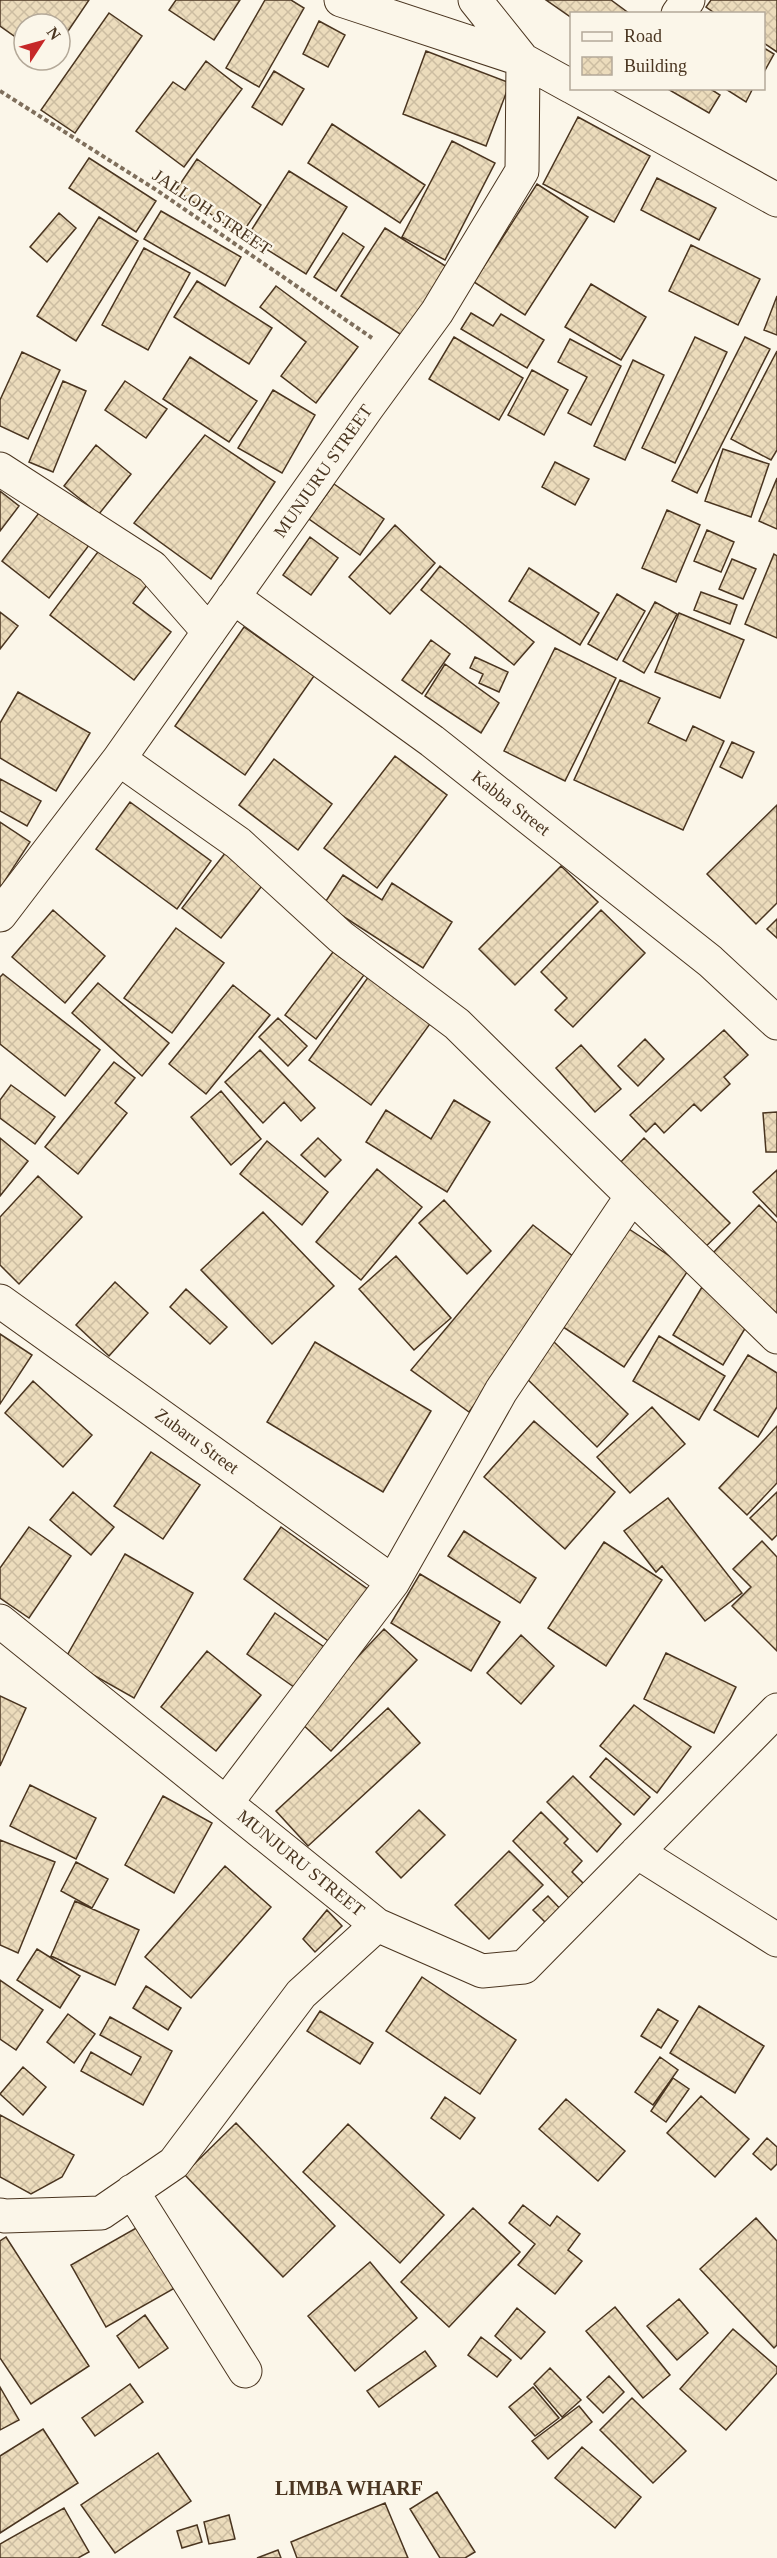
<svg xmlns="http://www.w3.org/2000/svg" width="777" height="2558" font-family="'Times New Roman',serif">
<defs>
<pattern id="building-cross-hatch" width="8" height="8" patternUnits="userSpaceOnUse" patternTransform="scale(1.5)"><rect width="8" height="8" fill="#ecdcbc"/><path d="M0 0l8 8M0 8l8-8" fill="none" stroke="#ccbda1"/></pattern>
</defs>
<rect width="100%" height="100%" fill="#fbf6e9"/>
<!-- building -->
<path fill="url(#building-cross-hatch)" stroke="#4a3520" stroke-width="1.5" d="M0 0H89L60 43V24H24V43L0 26Z
M176 0H240L214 40 169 10Z
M265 0H291L304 8 259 87 226 68Z
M546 0H611L630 14H572V18Z
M711 0H777V52L764 43V14H716L706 7Z
M109 13 142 36 75 133 41 110Z
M319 21 345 35 328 67 303 54Z
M764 48 774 54 764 72Z
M426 51 510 83 486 146 403 114Z
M206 61 242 89 184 167 136 131 173 82 185 90Z
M274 71 304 89 282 125 252 107Z
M666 88H709L720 95 709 113Z
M724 88H753L746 102Z
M578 117 650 156 614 222 543 184Z
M332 124 425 185 400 223 308 163Z
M452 141 495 163 445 260 402 237Z
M89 158 156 201 136 232 69 188Z
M197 159 261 205 241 235 176 190Z
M289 171 347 207 306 274 247 237Z
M657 178 716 208 699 240 641 210Z
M537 184 588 217 525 315 474 282Z
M161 211 241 257 225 286 144 239Z
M59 213 76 228 47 262 30 247Z
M99 217 138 241 76 341 37 316Z
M385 228 447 267 403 336 341 296Z
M343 233 364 247 336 291 314 277Z
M691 245 760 279 738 325 669 291Z
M144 248 190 273 148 350 102 325Z
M197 281 272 328 249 364 174 317Z
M591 284 646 317 621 360 565 327Z
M276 286 358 347 316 403 281 376 306 342 260 307Z
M777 296V335L764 330Z
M471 313 493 326 501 314 544 340 527 368 461 329Z
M454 337 523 378 499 420 429 379Z
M695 337 727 352 675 463 642 448Z
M745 337 770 349 697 493 672 481Z
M570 339 621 366 591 425 568 413 587 377 558 362Z
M777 351V450L771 460 731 439Z
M22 352 60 370 28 439 0 426V400Z
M190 357 257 401 229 442 163 399Z
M633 360 664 375 625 460 594 446Z
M532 370 568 390 544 435 508 415Z
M63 381 86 391 53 472 29 462Z
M125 381 167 409 146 438 105 410Z
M273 390 315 415 282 473 238 448Z
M205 435 275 482 211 579 134 523Z
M96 445 131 474 99 514 64 486Z
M723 449 769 464 751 517 705 501Z
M555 462 589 479 575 505 542 487Z
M777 478V529L759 521Z
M334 484 384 519 360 555 309 519Z
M0 491 19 506 0 531Z
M49 500 96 536 49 598 2 561Z
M667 510 700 525 676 582 642 568Z
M395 525 435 563 390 614 349 577Z
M707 530 734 542 721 572 694 561Z
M310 537 338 558 311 595 283 575Z
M107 540 154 576 133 603 171 632 134 680 50 615Z
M774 554 777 556V638L745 624Z
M732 559 756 569 743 599 719 589Z
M440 566 534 642 514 665 421 590Z
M529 568 599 613 580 645 509 601Z
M701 592 737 605 730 624 694 610Z
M617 594 645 611 617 660 588 644Z
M655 602 677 614 644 673 623 661Z
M0 612 18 626 0 649Z
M679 613 744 640 720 698 655 672Z
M244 627 314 676 245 775 175 726Z
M431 640 450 654 422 694 402 680Z
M555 648 616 678 565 781 504 751Z
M475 657 508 672 499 692 479 683 483 674 470 668Z
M445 664 499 703 481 733 425 696Z
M620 680 660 698 648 723 686 741 693 726 724 741 683 830 574 780Z
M18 692 90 733 56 791 0 758V723Z
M732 742 754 752 742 778 720 767Z
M395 756 447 795 377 888 324 848Z
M274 759 332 804 298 850 239 805Z
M0 779 41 801 27 826 0 811Z
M130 802 211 861 177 909 96 849Z
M777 805V903L756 924 707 874Z
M0 822 30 842 0 888Z
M226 852 265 882 221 938 182 908Z
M561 866 598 902 515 985 479 949Z
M343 875 382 900 392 883 452 922 423 968 324 904Z
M53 910 105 956 65 1003 12 957Z
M601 910 645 953 573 1027 555 1010 567 998 541 972Z
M777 919V938L767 929Z
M176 928 224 963 172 1033 124 998Z
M333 952 364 975 316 1039 285 1015Z
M374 969 435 1017 371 1105 309 1060Z
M3 974 100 1050 65 1096 0 1044V977Z
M98 983 169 1043 142 1076 72 1013Z
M233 985 270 1015 206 1094 169 1064Z
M278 1018 307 1046 288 1066 259 1037Z
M724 1030 748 1055 724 1077 730 1084 701 1111 694 1104 664 1133 655 1123 646 1132 630 1115Z
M645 1039 664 1059 638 1086 618 1066Z
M581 1045 621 1089 595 1112 556 1068Z
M260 1050 315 1108 301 1121 284 1102 263 1123 225 1082Z
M114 1062 135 1078 115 1103 127 1113 78 1174 45 1147Z
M11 1085 55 1117 35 1144 0 1118V1100Z
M221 1091 261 1139 231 1165 191 1117Z
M454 1100 490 1122 447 1192 366 1142 386 1110 431 1139Z
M777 1112V1152H766L763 1113Z
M0 1138 28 1161 0 1196Z
M318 1138 341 1160 325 1177 301 1155Z
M644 1138 730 1223 700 1252 615 1168Z
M267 1141 328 1192 302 1225 240 1174Z
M377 1169 422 1207 361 1280 316 1242Z
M777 1170V1217L753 1192Z
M38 1176 82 1217 19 1284 0 1265V1217Z
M444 1200 491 1251 467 1274 419 1223Z
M759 1205 777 1223V1315L713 1253Z
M263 1212 334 1286 272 1344 201 1270Z
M533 1225 579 1261 469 1412 411 1370Z
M623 1225 689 1269 624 1367 557 1323Z
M396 1256 451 1318 414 1350 359 1289Z
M115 1282 148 1313 109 1356 76 1325Z
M702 1287 752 1317 723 1365 673 1335Z
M186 1289 227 1327 210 1344 170 1307Z
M0 1334 32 1355 0 1404Z
M659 1336 725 1376 699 1420 633 1381Z
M553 1341 628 1414 597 1447 522 1374Z
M315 1342 431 1411 383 1492 267 1422Z
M748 1355 777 1373V1407L758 1437 714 1410Z
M33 1381 92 1435 63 1467 5 1413Z
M652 1407 685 1444 630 1493 597 1457Z
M534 1421 615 1492 565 1549 484 1477Z
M777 1426V1483L747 1515 719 1488Z
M151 1452 200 1485 163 1539 114 1506Z
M73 1492 114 1527 91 1555 50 1520Z
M777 1492V1535L772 1540 750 1518Z
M668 1498 742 1593 705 1621 662 1566 656 1572 624 1531Z
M29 1527 71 1556 29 1618 0 1598V1568Z
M281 1527 369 1590 331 1643 244 1579Z
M464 1531 536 1578 520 1603 448 1556Z
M762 1541 777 1557V1651L732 1606 751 1587 733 1569Z
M604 1542 662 1580 606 1666 548 1628Z
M125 1554 193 1593 134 1698 65 1659Z
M420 1574 500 1622 471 1671 391 1623Z
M275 1613 330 1651 301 1692 247 1654Z
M384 1629 417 1660 331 1751 298 1720Z
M521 1635 554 1666 521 1704 487 1673Z
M207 1651 261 1695 216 1751 161 1707Z
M666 1653 736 1687 714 1733 644 1699Z
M0 1696 26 1708 0 1766Z
M634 1705 691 1747 657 1793 600 1746Z
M388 1708 420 1743 308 1846 276 1811Z
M606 1758 650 1797 634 1815 590 1777Z
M573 1776 621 1824 597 1852 547 1802Z
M30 1785 96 1818 76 1859 10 1826Z
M163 1796 212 1823 174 1893 125 1865Z
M419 1810 445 1835 401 1878 376 1852Z
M541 1812 568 1839 564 1843 582 1861 572 1872 584 1884 569 1898 513 1841Z
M0 1840 55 1862 18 1953 0 1945Z
M509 1851 543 1885 489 1939 455 1905Z
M76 1862 108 1879 92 1908 61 1891Z
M225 1866 271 1907 191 1998 145 1957Z
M548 1896 567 1916 553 1930 533 1910Z
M75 1901 139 1930 115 1985 51 1956Z
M327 1910 342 1926 315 1952 303 1939Z
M37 1949 80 1976 60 2008 17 1980Z
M422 1977 516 2040 480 2094 386 2031Z
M0 1980 43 2010 16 2050 0 2039Z
M146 1986 181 2008 168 2030 133 2008Z
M699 2006 764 2046 735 2093 670 2053Z
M658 2009 678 2021 661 2048 641 2036Z
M320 2011 373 2043 360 2064 307 2031Z
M68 2014 95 2034 74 2063 47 2042Z
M110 2017 172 2051 143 2105 81 2071 91 2052 131 2075 141 2057 100 2035Z
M660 2057 678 2070 653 2105 635 2092Z
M23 2067 46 2087 23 2115 0 2094Z
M673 2078 689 2089 666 2122 651 2111Z
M701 2096 749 2139 715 2177 667 2133Z
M445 2097 475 2118 460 2139 431 2118Z
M566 2099 625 2151 598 2181 539 2129Z
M0 2115 74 2155 62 2177 31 2194 0 2177Z
M236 2123 335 2226 283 2277 184 2174Z
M348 2124 444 2215 400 2263 303 2172Z
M767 2138 777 2147V2164L771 2170 753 2154Z
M523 2205 550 2226 557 2216 580 2234 568 2250 582 2261 555 2294 518 2265 535 2244 509 2223Z
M473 2208 520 2252 449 2327 401 2282Z
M756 2218 777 2241V2345L774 2348 700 2269Z
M145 2223 180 2285 106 2327 71 2265Z
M6 2237 89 2366 31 2404 0 2358V2241Z
M370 2262 417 2318 355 2371 308 2316Z
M679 2299 708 2333 677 2360 647 2326Z
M615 2307 670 2375 643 2398 586 2331Z
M517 2308 545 2332 521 2359 495 2336Z
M145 2315 168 2348 139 2368 117 2336Z
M733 2329 777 2367V2373L726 2430 680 2389Z
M481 2337 511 2360 497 2377 468 2355Z
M425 2351 436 2366 379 2407 367 2391Z
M550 2368 581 2400 562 2417 534 2384Z
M609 2376 624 2392 603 2413 587 2397Z
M130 2384 143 2402 95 2436 82 2418Z
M0 2387 19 2420 0 2430Z
M533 2387 559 2418 535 2436 509 2407Z
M632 2398 686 2451 653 2483 600 2430Z
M579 2406 592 2422 548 2459 532 2441Z
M43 2429 78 2483 0 2533V2456Z
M582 2447 641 2497 615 2528 555 2478Z
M158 2453 191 2501 115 2553 81 2505Z
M437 2492 475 2552 465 2558H440L410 2509Z
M385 2503 408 2558H297L291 2542Z
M64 2508 89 2552 78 2558H0V2544Z
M229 2515 235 2539 209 2544 204 2522Z
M197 2525 202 2542 182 2548 177 2531Z
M278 2550 281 2558H257Z"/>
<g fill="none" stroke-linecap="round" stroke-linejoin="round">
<!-- minor casing -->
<g stroke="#4a3520" stroke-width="35">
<path id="minor" d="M341 0 523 60 572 87
M678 14 688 0
M574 88 777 200
M0 469 152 567 209 632
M233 597 432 741 710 961 777 1023
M119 759 238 843 341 937 457 1024 632 1196 501 1391 393 1582 226 1803
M0 915 119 759 367 408 437 312 522 171 523 60 475 0
M632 1196 777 1337
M0 1301 393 1582
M0 1621 377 1925 301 1994 174 2163 101 2213 5 2216 0 2215
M637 1852 777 1940
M377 1925 482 1971 524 1967 777 1710
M132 2191 245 2371"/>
</g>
<!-- path -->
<path stroke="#7f6f5c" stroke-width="4" stroke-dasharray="4.5 3" stroke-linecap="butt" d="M0 91 158 191 372 338"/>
<!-- minor -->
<use href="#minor" stroke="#fbf6e9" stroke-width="33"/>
</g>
<g text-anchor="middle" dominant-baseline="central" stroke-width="4.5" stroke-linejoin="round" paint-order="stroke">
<!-- street labels -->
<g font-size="18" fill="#4a3520" stroke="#fbf6e9">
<text transform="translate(212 212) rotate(34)">JALLOH STREET</text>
<text transform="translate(323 471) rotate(-55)">MUNJURU STREET</text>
<text transform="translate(511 803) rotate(38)">Kabba Street</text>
<text transform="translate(197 1441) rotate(36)">Zubaru Street</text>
<text transform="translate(301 1863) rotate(39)">MUNJURU STREET</text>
</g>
<!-- neighbourhood labels -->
<g font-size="20" font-weight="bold" fill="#4a3520" stroke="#fbf6e9">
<text x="349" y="2488">LIMBA WHARF</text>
</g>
</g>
<!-- legend -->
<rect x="570" y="12" width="195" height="78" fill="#fbf6e9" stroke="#b4a999" stroke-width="1.5"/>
<rect x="582" y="32" width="30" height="9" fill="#fbf6e9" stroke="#b4a999" stroke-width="1.5"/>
<text x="624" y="42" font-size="18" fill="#4a3520">Road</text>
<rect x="582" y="57" width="30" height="18" fill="url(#building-cross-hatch)" stroke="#b4a999" stroke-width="1.5"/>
<text x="624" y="72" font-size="18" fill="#4a3520">Building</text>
<!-- north arrow -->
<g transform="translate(42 42) rotate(54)"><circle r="28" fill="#fbf6e9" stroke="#b4a999" stroke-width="1.5"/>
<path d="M0-4.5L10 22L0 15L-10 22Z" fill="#c62828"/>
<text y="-9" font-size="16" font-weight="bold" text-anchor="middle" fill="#4a3520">N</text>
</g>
</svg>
